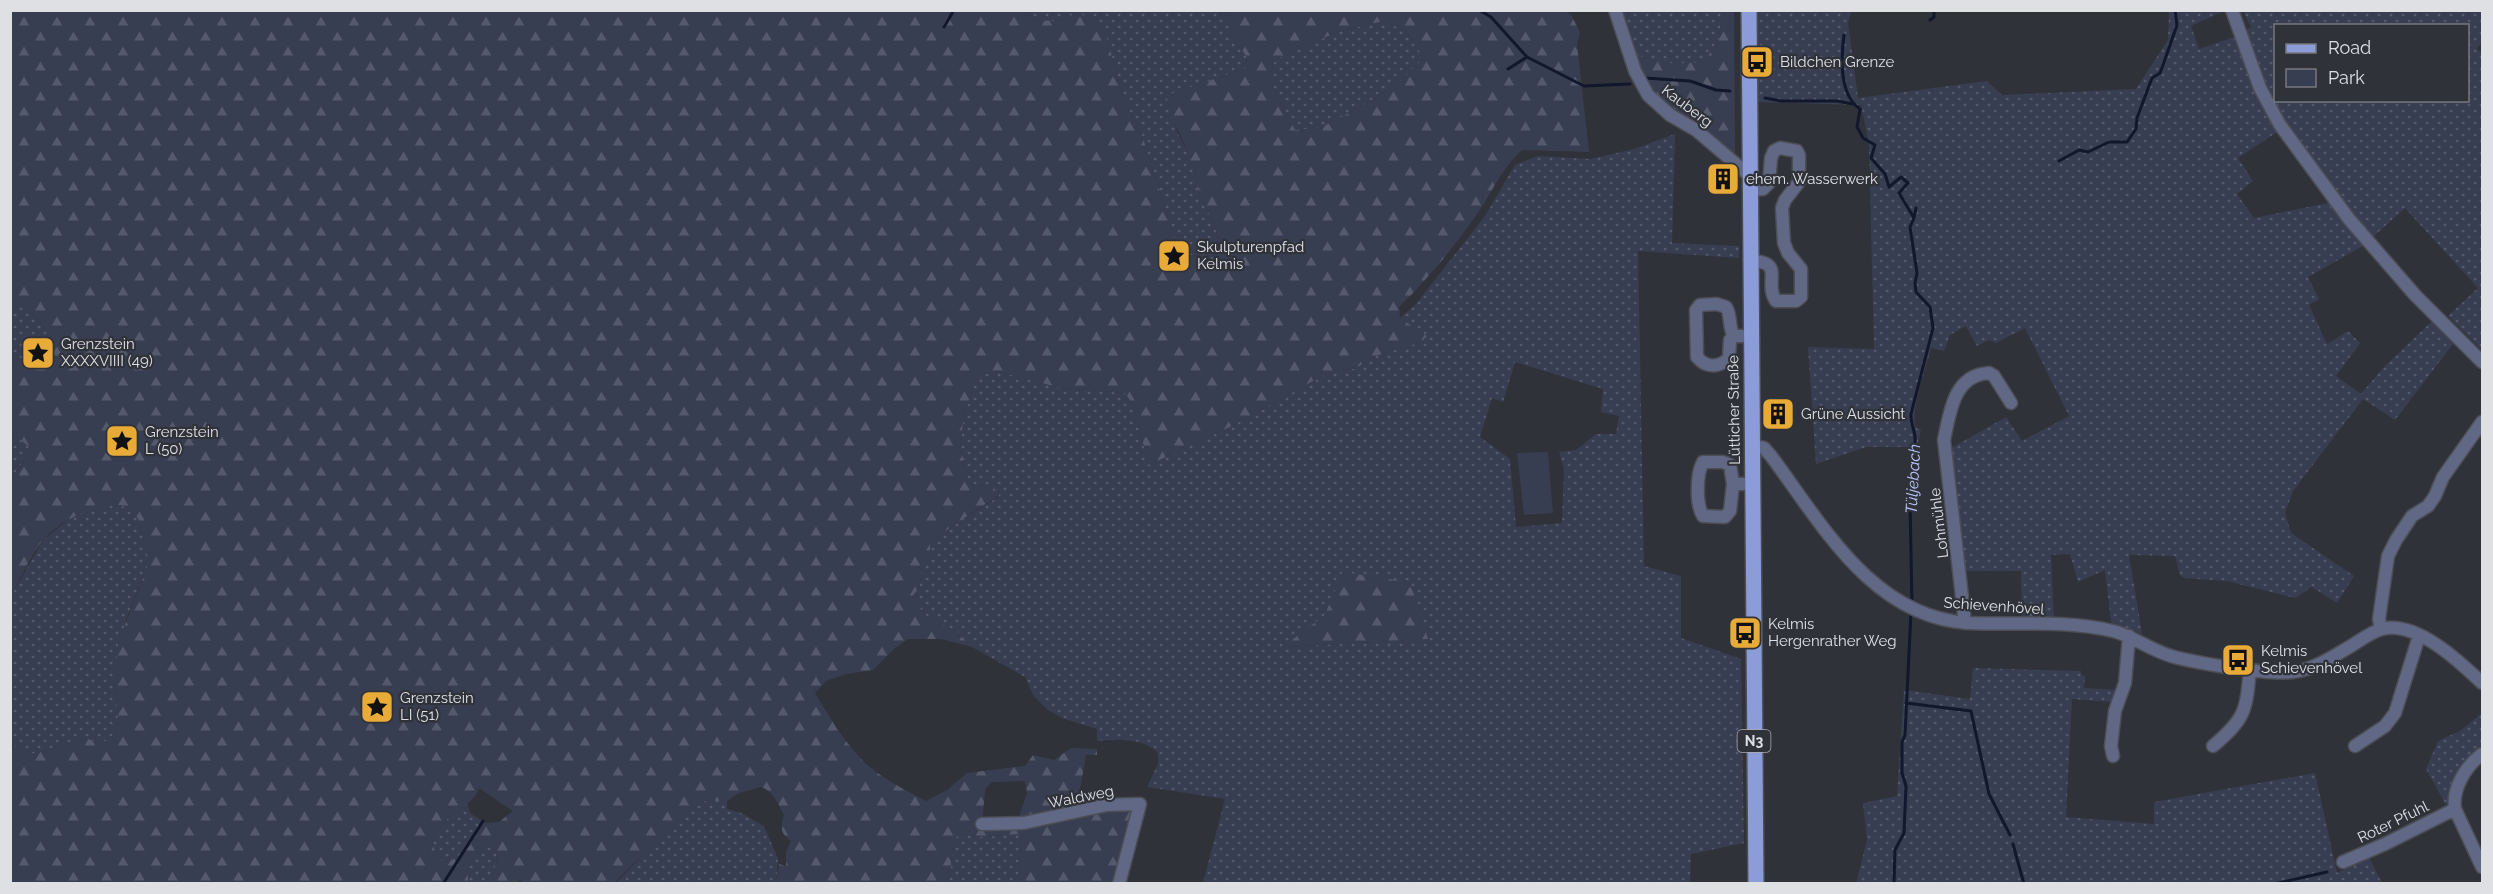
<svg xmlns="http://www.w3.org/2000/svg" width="2493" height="894" font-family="Raleway,sans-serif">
<defs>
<pattern id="green-dots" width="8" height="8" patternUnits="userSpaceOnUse" patternTransform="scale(1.5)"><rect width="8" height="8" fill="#383e52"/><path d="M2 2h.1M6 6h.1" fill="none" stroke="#545a6b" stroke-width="1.8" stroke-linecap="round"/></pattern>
<pattern id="forest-firs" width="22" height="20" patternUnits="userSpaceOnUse" patternTransform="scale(1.5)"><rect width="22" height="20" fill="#383e52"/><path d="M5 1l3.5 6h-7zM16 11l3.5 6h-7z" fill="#545a6b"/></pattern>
</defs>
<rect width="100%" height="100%" fill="#303239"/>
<!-- green -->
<path fill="url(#green-dots)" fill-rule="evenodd" d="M1029 10 1224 11 1233 37 1246 56 1247 68 1168 95 1177 132 1189 154 1201 197 1214 224 1221 249 1210 255H1178L1171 227 1142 135 1124 100 1106 35 1079 13 1054 21 1026 19Z
M1623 11H1722L1719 39 1704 62C1682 64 1658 67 1638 55Z
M1757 11H1851L1848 23 1858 98 1987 81 2002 95 2136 89 2168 40 2169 11H2224L2191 26 2199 49 2234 37 2251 27 2243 11H2482V41L2477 49 2482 53V350L2448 316 2478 288 2405 208 2363 246 2308 277 2319 299 2309 305 2327 344 2348 331 2360 343 2336 376 2361 394 2382 369 2432 321 2453 344 2395 420 2363 399 2293 491 2285 513 2291 533 2354 576 2337 603 2312 587 2295 598 2227 581 2184 578 2180 575 2175 556 2129 555 2142 634 2111 622 2105 570 2078 582 2070 554 2051 555 2054 620 2022 617 2021 571H1962L1948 450 2006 417 2022 441 2069 416 2025 328 1996 343 1989 340 1977 346 1966 326 1950 335 1944 351 1931 348C1927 365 1909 414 1916 428L1921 430 1917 447H1866L1816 464 1808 347 1874 349 1869 144 1861 105 1757 102ZM2276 26H2468V100H2276ZM2277 132 2328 203 2254 218 2237 194 2253 181 2238 158Z
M1383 21 1406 31 1424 58 1397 84 1364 105 1320 128 1295 130 1269 79 1275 60 1337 32Z
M1675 134 1672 243 1739 246V258L1638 251 1644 566 1681 576V638L1741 659 1744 843 1691 854 1690 883H1203L1225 799 1147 787 1158 764V753C1142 737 1118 740 1097 741V729L1062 718 1048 710 1033 695 1025 677 972 647 957 632 925 615 912 597 919 587 922 571 930 559V543L955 524 998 497 1000 493 990 486 973 485 966 476 960 443 965 411 974 386 984 374 996 371 1061 388 1125 393 1132 403 1149 465 1234 425 1320 377 1336 370 1354 369 1376 356 1421 342 1426 336 1400 318 1416 304 1485 216 1515 165 1538 156 1590 159 1634 149ZM1515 362 1603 389 1601 412 1619 416 1616 434H1596L1576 450 1559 452 1564 469 1562 523 1516 527 1510 459 1480 437 1492 398 1503 402ZM1325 615 1428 639 1284 647Z
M10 306H24L41 323 56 346 48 357 20 362 11 360Z
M10 438 20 439 29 447 23 462 11 478Z
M122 505 138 518 149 562 126 620 114 681 118 716 115 733 106 741 97 742 86 738 34 754 11 745V596L43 540 73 516 97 507Z
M1973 668 2081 671V675L2085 676 2084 688 2119 690 2113 702 2072 699 2066 817 2154 824V802L2315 773 2337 873 2369 857 2382 883 1856 884 1867 840 1863 803 1897 796 1904 690 1970 699Z
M2482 713V747L2469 758 2446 805 2426 769 2438 741 2460 731Z
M713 799 727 801V809L741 813 764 826 778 859 776 883 614 884C643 860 675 806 713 799Z
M468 807 471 814 486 823C477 837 461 861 443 862L436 854 432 842C443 823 447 814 468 807Z
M964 834 984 837 1018 834 1021 842 1018 883 949 884 953 846 956 837Z
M488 845 496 852 497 861 492 876 495 883H469C466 866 468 851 488 845Z"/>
<!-- forest -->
<path fill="url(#forest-firs)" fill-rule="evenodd" d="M1029 10 1026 19 1054 21 1079 13 1094 21 1106 35 1124 100 1142 135 1171 227 1178 255C1193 256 1208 256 1221 249L1214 224 1201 197 1189 154 1165 103 1167 95 1247 68 1246 56 1233 37 1224 11H1565L1571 15 1580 32 1577 44 1589 152 1522 150C1501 169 1493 191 1477 214 1454 247 1428 279 1399 307L1400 318 1427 336 1421 342 1376 356 1354 369 1336 370 1320 377 1234 425 1149 465 1132 403 1125 393 1061 388 996 371 984 374 974 386 965 411 960 443 966 476 973 485 990 486 1000 493 998 496 955 524 930 543V559L922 571 919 587 912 597 925 615 957 632 972 647 941 639H908L894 649 873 670 846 674 826 681 815 693C829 716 844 742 863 761 881 778 905 790 926 801L947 790 967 773 1025 766 1033 755 1054 760 1071 748 1097 749V755H1086L1076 812 1140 804 1119 883H1018L1021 842 1018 834 984 837 964 834 956 837 953 846 949 883H776L779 864 786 866V852L791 841C780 833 780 827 784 815 778 804 773 791 761 787L739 793 727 801 706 800 682 815 614 883 522 884 521 880 513 883H495L492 876 497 861 496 852 488 845C469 851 465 866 469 883H11V745L34 754 86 738 97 742 106 741 115 733 118 716 114 681 118 643 149 562 138 518 121 505C92 507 64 517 43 540 31 554 20 580 11 596V478L23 463 29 447 20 439 11 438V360L20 362 48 357 56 346 41 323 24 306H11V11ZM1383 21 1406 31 1424 58 1397 84 1364 105 1320 128 1295 130 1269 79 1275 60 1337 32ZM1025 781 1027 793 1016 826H982L985 789 992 782ZM479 788 513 811 499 822 486 823C477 837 461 861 443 862L436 854 432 842C443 823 447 814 468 807V803L476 795Z
M1618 11H1623L1638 55C1658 67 1682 63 1704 62L1719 39 1722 11H1734L1735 155 1697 127 1672 113 1642 80Z
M1342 572 1410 582 1428 639 1283 647 1325 615Z"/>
<!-- pitch -->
<path fill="#383e52" d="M1548 452 1553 513 1524 515 1517 453Z"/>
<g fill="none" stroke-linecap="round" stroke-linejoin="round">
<!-- stream -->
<path stroke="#11172d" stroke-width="3" d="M1479 10 1491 17 1527 57 1584 86 1630 84
M1930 20 1934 17V10
M944 27 954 10
M1844 35C1841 58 1839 95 1860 109L1857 127 1863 138 1875 145 1871 158 1885 174 1889 187 1901 177 1908 183 1899 193 1914 218 1910 227 1917 273 1915 283 1916 292 1930 307 1933 328 1911 414C1910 423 1915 430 1915 438 1916 444 1911 498 1910 501L1912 605
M1508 69 1527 57
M1645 78 1690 81 1716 90 1730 91
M1765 98 1781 101H1837L1853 104
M2059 161 2079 150 2088 152 2109 142H2127L2136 129 2137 118 2152 78 2160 73 2163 65 2177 25 2175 10
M1914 218 1916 208
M1906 703 1971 711 1989 794 2010 835
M2013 844 2024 884
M443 884 483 821
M1894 884 1895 850 1904 833 1906 786 1902 773V742L1905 735 1911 612
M2274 884 2327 872"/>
<!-- minor casing -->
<g stroke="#4c4e54" stroke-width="15">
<path id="minor" d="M1615 10 1635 71 1648 95 1670 115 1696 130 1750 176
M2232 10 2260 88 2280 125 2349 219 2415 295 2482 362
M1751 190 1763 189 1769 183 1771 158 1774 151 1780 148 1797 151 1799 155V182L1785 200 1782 208 1784 243 1788 253 1801 269V297L1796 301H1776C1763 283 1786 262 1752 261
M1734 336C1728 328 1732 316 1726 307L1717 304 1700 305 1696 310 1697 357C1706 368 1719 368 1729 358L1730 340 1734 336H1751
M1752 445 1764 448 1771 456C1822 524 1872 617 1968 623 2015 625 2066 620 2113 631 2133 636 2150 650 2171 656 2195 663 2269 675 2292 672 2312 670 2329 659 2346 649 2357 643 2370 632 2382 629 2416 620 2460 662 2482 683
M1733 484 1730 511 1725 517 1703 516C1696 505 1696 474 1703 462H1723L1730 465 1733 484H1753
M1965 623 1944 440C1950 411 1954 375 1989 373L1994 376 2011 403
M2381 629 2379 619 2388 556 2396 540 2412 516 2428 506 2435 496 2443 477 2482 422
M2213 746C2246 718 2246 711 2250 669
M2355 746 2385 726 2395 713 2419 636
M2113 756 2111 746 2115 711 2125 683 2129 636
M2455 809 2482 867
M982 824 1024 823 1107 805 1140 804 1119 884
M2343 862 2385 844 2455 809C2452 788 2466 766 2482 754"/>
</g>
<!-- major casing -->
<g stroke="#4c4e54" stroke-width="18">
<path id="major" d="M1749 10 1756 884"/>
</g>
<!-- minor -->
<use href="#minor" stroke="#606886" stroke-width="12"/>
<!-- major -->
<use href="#major" stroke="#8c9cd8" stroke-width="15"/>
</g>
<!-- icons -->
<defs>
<g id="bus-square" transform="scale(1.725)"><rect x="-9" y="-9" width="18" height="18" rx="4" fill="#e9ab38" stroke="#303239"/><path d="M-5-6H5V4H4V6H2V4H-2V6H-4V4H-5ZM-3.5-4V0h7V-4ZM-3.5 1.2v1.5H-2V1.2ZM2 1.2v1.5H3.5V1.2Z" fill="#111"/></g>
<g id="building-square" transform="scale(1.725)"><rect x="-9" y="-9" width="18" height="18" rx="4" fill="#e9ab38" stroke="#303239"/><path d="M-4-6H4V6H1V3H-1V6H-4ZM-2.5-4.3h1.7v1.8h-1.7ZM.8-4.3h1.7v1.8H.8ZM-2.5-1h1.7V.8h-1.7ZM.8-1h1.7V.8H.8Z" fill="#111"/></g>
<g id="sight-square" transform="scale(1.725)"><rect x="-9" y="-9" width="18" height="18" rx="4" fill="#e9ab38" stroke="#303239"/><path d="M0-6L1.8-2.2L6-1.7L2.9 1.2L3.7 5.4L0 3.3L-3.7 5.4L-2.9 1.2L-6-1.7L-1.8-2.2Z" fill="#111"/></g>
</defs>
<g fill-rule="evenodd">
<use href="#bus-square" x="1757" y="62"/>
<use href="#building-square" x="1723" y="179"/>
<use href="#sight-square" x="1174" y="256"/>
<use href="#sight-square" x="38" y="353"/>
<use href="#building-square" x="1778" y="414"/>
<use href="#sight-square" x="122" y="441"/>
<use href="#bus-square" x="1745" y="633"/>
<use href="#bus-square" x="2238" y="660"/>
<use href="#sight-square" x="377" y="707"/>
</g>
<g text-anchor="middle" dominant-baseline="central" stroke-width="4.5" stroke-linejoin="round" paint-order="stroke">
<!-- shield labels -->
<rect fill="#303239" stroke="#aaacb1" stroke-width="1.5" x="1737.5" y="730" width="33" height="22" rx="4.5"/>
<g font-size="14" font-weight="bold" fill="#dee0e4">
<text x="1754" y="741">N3</text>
</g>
<!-- poi labels -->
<g font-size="15" fill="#dee0e4" stroke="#303239" text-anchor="start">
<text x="1780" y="62">Bildchen Grenze</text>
<text x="1746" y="179">ehem. Wasserwerk</text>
<text x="1197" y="247">Skulpturenpfad<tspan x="1197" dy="17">Kelmis</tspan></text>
<text x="61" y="344">Grenzstein<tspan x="61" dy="17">XXXXVIIII (49)</tspan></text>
<text x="1801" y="414">Grüne Aussicht</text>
<text x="145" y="432">Grenzstein<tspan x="145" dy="17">L (50)</tspan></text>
<text x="1768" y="624">Kelmis<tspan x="1768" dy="17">Hergenrather Weg</tspan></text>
<text x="2261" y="651">Kelmis<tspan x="2261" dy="17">Schievenhövel</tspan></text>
<text x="400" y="698">Grenzstein<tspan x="400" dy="17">LI (51)</tspan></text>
</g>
<!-- street labels -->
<g font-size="15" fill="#dee0e4" stroke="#303239">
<text transform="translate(1687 106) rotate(37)">Kauberg</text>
<text transform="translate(1734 410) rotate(-91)">Lütticher Straße</text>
<text transform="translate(1939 523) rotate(-97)">Lohmühle</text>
<text transform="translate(1994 606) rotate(4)">Schievenhövel</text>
<text transform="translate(1081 797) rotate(-11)">Waldweg</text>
<text transform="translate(2393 822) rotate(-26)">Roter Pfuhl</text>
</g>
<!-- water labels -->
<g font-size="16" font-style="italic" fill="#b9c8fd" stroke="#303239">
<text transform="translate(1913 479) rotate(-87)">Tüljebach</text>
</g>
</g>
<!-- border -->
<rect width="2493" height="894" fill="none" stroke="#dee0e4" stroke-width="24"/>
<!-- legend -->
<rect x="2274" y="24" width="195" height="78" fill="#303239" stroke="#76787d" stroke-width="1.5"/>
<rect x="2286" y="44" width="30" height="9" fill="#8c9cd8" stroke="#76787d" stroke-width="1.5"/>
<text x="2328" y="54" font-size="18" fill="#dee0e4">Road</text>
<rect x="2286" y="69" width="30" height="18" fill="#383e52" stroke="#76787d" stroke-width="1.5"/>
<text x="2328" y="84" font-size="18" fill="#dee0e4">Park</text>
</svg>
